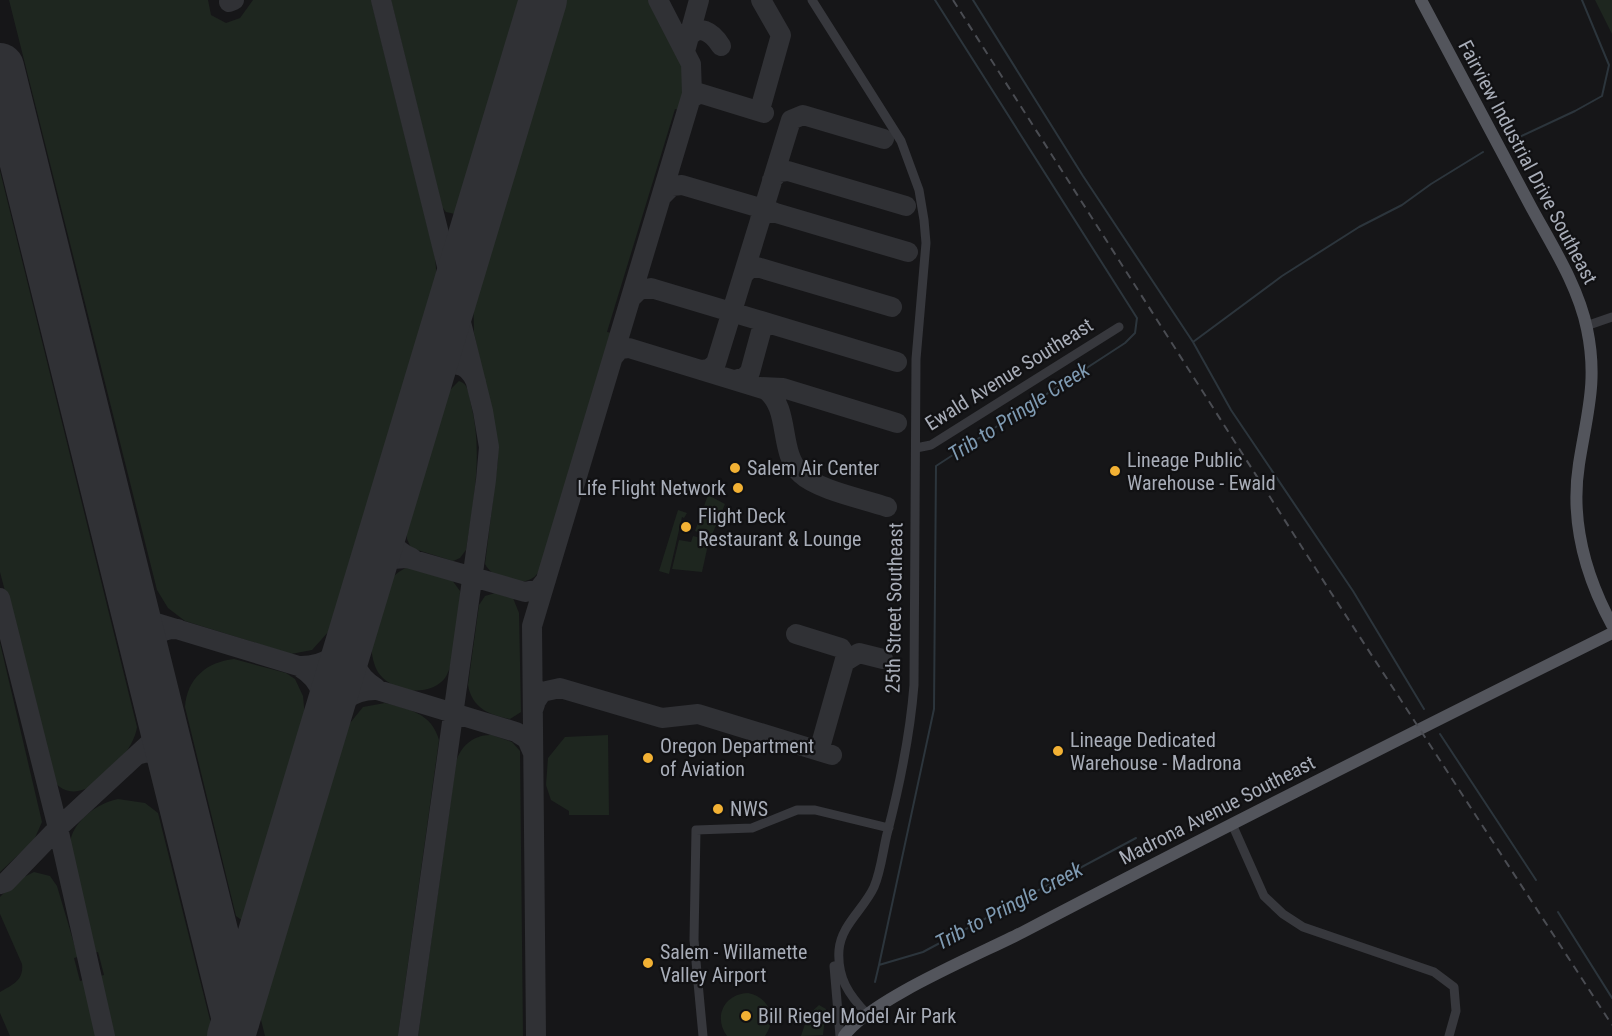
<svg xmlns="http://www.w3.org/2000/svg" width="1612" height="1036" font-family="'Roboto Condensed',sans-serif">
<rect width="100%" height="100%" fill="#161618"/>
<!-- green -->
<path fill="#1e261f" d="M9 0H208L211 15 226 23 240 18 253 0H371L435 257 438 292 339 620 312 650 291 654 185 621 168 608 157 590Z
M391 0H526L463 208 455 214 446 212 442 207Z
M560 0H648L684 69 686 84 679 110 675 109 607 332 612 333 540 568C533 591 494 582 485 564L498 459V442L474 333 473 289Z
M1595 0H1612V34Z
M0 171 137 727C134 754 80 816 54 781L0 572Z
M459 381C469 384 469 395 471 404 483 453 474 500 466 550L460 558 453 561 411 548 407 539 405 514 439 401Z
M708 495 725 504 711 537 695 531Z
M678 510 687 513 684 518 682 517 669 574 659 571Z
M693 536 709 540 702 572 672 569 679 540 691 542Z
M411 567 452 580 460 591C460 611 456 663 445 678 428 700 384 691 375 666 367 644 373 619 380 598 384 585 398 568 411 567Z
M495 593 513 598 519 613 521 712 510 719C489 715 472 708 468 685L479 605 485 596Z
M0 643 42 822 34 840 0 872Z
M234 659 286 673 295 679 303 696 306 729 250 917 243 921 236 916 185 707C187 679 206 662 234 659Z
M385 703C410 709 432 714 439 740L398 1036H265L257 1004 338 738 363 707Z
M492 735 512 742 520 751 523 1036H418L456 762C461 745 475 734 492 735Z
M608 735 609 815H569V811L551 800 546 785 548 758 565 737Z
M118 799 145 803 158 813 214 1036H115L100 976 104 975 98 952 94 953 70 845C71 822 97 803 118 799Z
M34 872 50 876 57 886 78 957 74 958 80 981 84 980 98 1036H10L0 1013V992C13 985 24 980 22 964L0 914V897L16 881Z
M748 993C769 997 778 1018 765 1036H727C713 1017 724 994 748 993Z
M819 1005 826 1009 823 1035 801 1036 808 1015Z"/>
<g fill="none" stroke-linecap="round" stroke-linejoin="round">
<!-- stream -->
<path stroke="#2c353c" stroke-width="2" d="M973 0 1083 176 1193 342 1231 410 1353 591 1424 709
M1513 140 1575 111 1602 96 1609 65 1582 0
M1193 342 1282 276 1359 227 1402 205 1431 184 1483 152
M1440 734 1536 880
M1558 912 1612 998
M879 965 934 709 936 466 1125 343 1135 333 1137 318 935 0
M875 982 879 965 923 952 1136 838"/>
<!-- taxiway -->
<path stroke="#303135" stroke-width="20" d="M381 0 483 411 489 447 486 480 408 1036
M229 2 234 0
M687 40C698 21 713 33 721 46
M685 51 699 0
M691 99 699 93 764 113
M0 102 12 115
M753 109 761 106 781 35 761 0
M772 180 779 172 788 171 906 206
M662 196 672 186 682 185 774 212
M760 219 766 213H776L908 252
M743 275 749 269 757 267 892 307
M631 298 639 290 651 288 758 320 762 328 750 372 745 377 735 380
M758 320 897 362
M614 356 620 349 629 348 766 390C791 409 778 452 801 474 818 490 864 499 887 507
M702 370 709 369 716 363 791 120 803 115 884 139
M427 386C439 365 463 352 476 382
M760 387 783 388 897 423
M389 511C389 534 387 547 412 558
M367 583 382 563 392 559 407 558 525 592 539 589 546 580
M131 595 136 608 150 621 516 732 527 739 533 753
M0 598 58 828 105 1036
M355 625C354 653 348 670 376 688
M796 634 841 648 846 656 819 751
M147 661C148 641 156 628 178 629
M846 661 859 653 883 659
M301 666C325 666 344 653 352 630
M301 668C324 682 324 701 325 725
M533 710 536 701 542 692 560 688 662 718 698 714 832 755
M325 725C338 705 349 690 375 690
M137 755 147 752 166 758 175 775
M0 884 6 882 58 828 153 740 159 727 160 714
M536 1036 532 626 692 94 691 64 658 0"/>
<!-- runway -->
<path stroke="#303135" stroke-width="48" d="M0 67 236 1020
M231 1036 543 0"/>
<!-- minor -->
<path stroke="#37383d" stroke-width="9" d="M812 0 901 141 919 190 924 220 926 243 916 359 914 685C910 736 900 784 887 834 883 850 881 871 874 887 864 909 841 925 839 950 837 978 849 995 867 1014
M1586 326 1612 317
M916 448 931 445 1119 327
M1232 824 1264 896 1283 914 1303 927 1434 972 1454 987 1456 1011 1449 1036
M834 966 840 1036
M703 1036 694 940 696 830 752 828 797 810H815L889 828"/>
<!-- major -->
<path stroke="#53555c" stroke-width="12" d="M1421 0C1457 68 1494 137 1530 205 1551 244 1578 285 1587 329 1598 381 1587 413 1579 464 1570 521 1585 575 1612 625
M844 1036C871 999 978 955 1023 932 1218 830 1415 731 1612 633"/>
<!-- rail -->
<path stroke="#4a4c52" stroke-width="2" stroke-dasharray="8 6" stroke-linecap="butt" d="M953 0 1328 588 1612 1025"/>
</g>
<!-- markers -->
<g fill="#f2b134" stroke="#111113" stroke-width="2">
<circle cx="735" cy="468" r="6"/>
<circle cx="1115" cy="471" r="6"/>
<circle cx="738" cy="488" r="6"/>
<circle cx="686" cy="527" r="6"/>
<circle cx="1058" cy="751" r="6"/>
<circle cx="648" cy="758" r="6"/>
<circle cx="718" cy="809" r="6"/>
<circle cx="648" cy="963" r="6"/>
<circle cx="746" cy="1016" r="6"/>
</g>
<g text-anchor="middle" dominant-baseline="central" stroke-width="4.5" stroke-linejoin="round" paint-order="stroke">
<!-- street labels -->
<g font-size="20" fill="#a8adb8" stroke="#111113">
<text transform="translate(1528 162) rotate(62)">Fairview Industrial Drive Southeast</text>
<text transform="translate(1009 374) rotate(-32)">Ewald Avenue Southeast</text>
<text transform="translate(894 608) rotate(-89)">25th Street Southeast</text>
<text transform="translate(1217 810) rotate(-27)">Madrona Avenue Southeast</text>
</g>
<!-- poi labels -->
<g font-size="20" fill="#a8adb8" stroke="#111113" text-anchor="start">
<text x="1127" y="460">Lineage Public<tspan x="1127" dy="23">Warehouse - Ewald</tspan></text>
<text x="747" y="468">Salem Air Center</text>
<text x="726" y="488" text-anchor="end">Life Flight Network</text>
<text x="698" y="516">Flight Deck<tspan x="698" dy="23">Restaurant &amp; Lounge</tspan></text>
<text x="1070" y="740">Lineage Dedicated<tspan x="1070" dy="23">Warehouse - Madrona</tspan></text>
<text x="660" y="746">Oregon Department<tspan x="660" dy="23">of Aviation</tspan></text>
<text x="730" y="809">NWS</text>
<text x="660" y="952">Salem - Willamette<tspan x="660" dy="23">Valley Airport</tspan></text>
<text x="758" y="1016">Bill Riegel Model Air Park</text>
</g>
<!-- water labels -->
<g font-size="21" font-style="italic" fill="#7f9bb3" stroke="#111113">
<text transform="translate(1019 412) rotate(-33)">Trib to Pringle Creek</text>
<text transform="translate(1009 906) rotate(-28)">Trib to Pringle Creek</text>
</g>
</g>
</svg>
